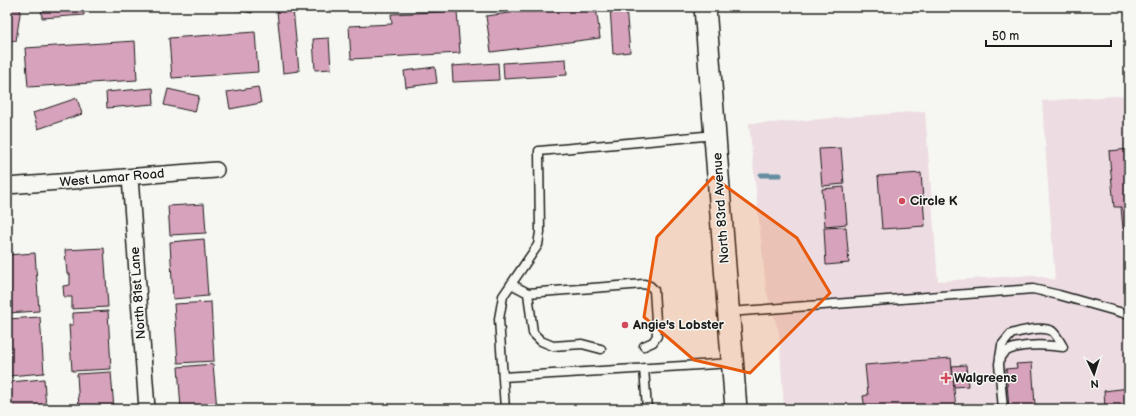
<svg xmlns="http://www.w3.org/2000/svg" width="1136" height="416" font-family="'Balsamiq Sans',sans-serif">
<rect width="100%" height="100%" fill="#f6f6f2"/>
<filter id="ink" filterUnits="userSpaceOnUse"><feTurbulence type="fractalNoise" baseFrequency=".025" numOctaves="2"/><feDisplacementMap in="SourceGraphic" scale="8" xChannelSelector="R" yChannelSelector="G"/><feConvolveMatrix kernelMatrix="1 2 1 2 8 2 1 2 1" color-interpolation-filters="sRGB"/></filter>
<g filter="url(#ink)">
<!-- built -->
<path fill="#eddde2" d="M1129 95V409H784L779 333 766 290 749 123H770L925 111 938 281 1034 275 1055 280 1042 101Z"/>
<g fill="none" stroke-linecap="round" stroke-linejoin="round">
<!-- stream -->
<path stroke="#658da0" stroke-width="5" d="M761 175H780"/>
</g>
<!-- building -->
<path fill="#d7a2bb" stroke="#1c1c1c" d="M7 7H21L16 41 7 40Z
M41 7H83L84 15 42 18Z
M223 7H253L252 13Z
M556 7H596L600 38 491 52 486 16Z
M610 7H626L630 52 613 54Z
M293 9 299 71 283 73 277 11Z
M457 11 460 53 351 59 349 26 392 24 391 14Z
M255 32 258 72 172 78 169 38Z
M329 38 331 69 315 70 313 39Z
M135 41 137 80 28 87 25 48Z
M566 59 567 75 504 79 503 63Z
M498 63 499 80 453 82 452 66Z
M435 67 437 83 406 87 404 71Z
M258 87 261 103 230 109 227 92Z
M153 88 154 104 107 108 106 92Z
M168 89 199 96 195 112 164 105Z
M77 98 82 114 38 129 33 113Z
M841 148 844 184 822 186 819 149Z
M1129 149V228L1123 229 1121 207H1114L1109 151Z
M921 173 925 226 882 229 878 176Z
M844 187 847 224 825 226 822 189Z
M204 204 206 233 170 235 168 206Z
M846 227 849 263 826 265 824 228Z
M204 239 208 296 173 299 170 242Z
M104 248 108 307 72 309V297H64L63 286 70 285V274H67L65 250Z
M35 253 39 311 7 313V255Z
M211 302 214 361 178 363 174 304Z
M108 311 111 369 72 371 69 325H73V313Z
M40 317 44 373 9 376 7 348V319Z
M951 358 956 409H865L863 396 868 395 865 365Z
M1032 363 1035 405 1038 406 1039 409H1009L1006 369 1017 368 1016 364Z
M213 364 217 409H181L178 367Z
M966 365 968 386 954 387 952 366Z
M111 372 114 409H79L77 374Z
M44 379 46 409H11L9 382Z
M1129 388V409H1105L1104 391Z"/>
<g fill="none" stroke-linecap="round" stroke-linejoin="round">
<!-- service casing -->
<g stroke="#1c1c1c" stroke-width="11">
<path id="service" d="M511 284 528 293 644 284 650 286 654 290 657 336 653 342 644 346
M528 293 533 333 541 341 553 346 582 344 601 349
M729 312 1033 289 1059 295 1123 313H1129
M1000 357C1010 342 1048 345 1063 347
M644 368 647 409
M503 377 732 363
M505 409 499 319 503 296 538 245 540 232 539 151 715 135
M1003 409 999 364 1002 345 1011 334C1021 331 1042 326 1052 331 1057 335 1060 342 1063 347"/>
</g>
<!-- minor casing -->
<g stroke="#1c1c1c" stroke-width="18">
<path id="minor" d="M130 177 147 409
M7 186 216 170"/>
</g>
<!-- secondary casing -->
<g stroke="#1c1c1c" stroke-width="24">
<path id="secondary" d="M705 7 736 409"/>
</g>
<!-- service -->
<use href="#service" stroke="#f6f6f2" stroke-width="8"/>
<!-- minor -->
<use href="#minor" stroke="#f6f6f2" stroke-width="15"/>
<!-- secondary -->
<use href="#secondary" stroke="#f6f6f2" stroke-width="21"/>
</g>
</g>
<!-- marked area -->
<path fill="#e8590c" fill-opacity="0.2" stroke="#e8590c" stroke-width="3" stroke-linejoin="round" d="M713 177 797 238 830 293 750 373 694 360 644 317 657 237Z"/>
<!-- markers -->
<g fill="#d1495b" stroke="#f6f6f2" stroke-width="1.5">
<circle cx="902" cy="201" r="4"/>
<circle cx="625" cy="325" r="4"/>
<path d="M944 372h4v4h4v4h-4v4h-4v-4h-4v-4h4z"/>
</g>
<g text-anchor="middle" dominant-baseline="central" stroke-width="3" stroke-linejoin="round" paint-order="stroke">
<!-- street labels -->
<g font-size="13" fill="#1c1c1c" stroke="#f6f6f2">
<text transform="translate(112 178) rotate(-5)">West Lamar Road</text>
<text transform="translate(721 208) rotate(-94)">North 83rd Avenue</text>
<text transform="translate(138 293) rotate(-94)">North 81st Lane</text>
</g>
<!-- poi labels -->
<g font-size="13" font-weight="bold" fill="#1c1c1c" stroke="#f6f6f2" text-anchor="start">
<text x="910" y="201">Circle K</text>
<text x="633" y="325">Angie's Lobster</text>
<text x="954" y="378">Walgreens</text>
</g>
</g>
<!-- margin -->
<rect width="1136" height="416" fill="none" stroke="#f6f6f2" stroke-width="24"/>
<rect x="12" y="12" width="1112" height="392" fill="none" stroke="#1c1c1c" stroke-width="1.5" filter="url(#ink)"/>
<!-- north arrow -->
<g transform="translate(1094 374) rotate(176)" stroke="#f6f6f2" stroke-width="3" paint-order="stroke">
<path d="M0-3L7 15L0 10L-7 15Z" fill="#1c1c1c"/>
<text y="-6" font-size="11" font-weight="bold" text-anchor="middle" fill="#1c1c1c">N</text>
</g>
<!-- scale -->
<path d="M986 40v6h125v-6" fill="none" stroke="#1c1c1c" stroke-width="2"/>
<text x="992" y="40" font-size="12" fill="#1c1c1c" stroke="#f6f6f2" stroke-width="3" paint-order="stroke">50 m</text>
</svg>
